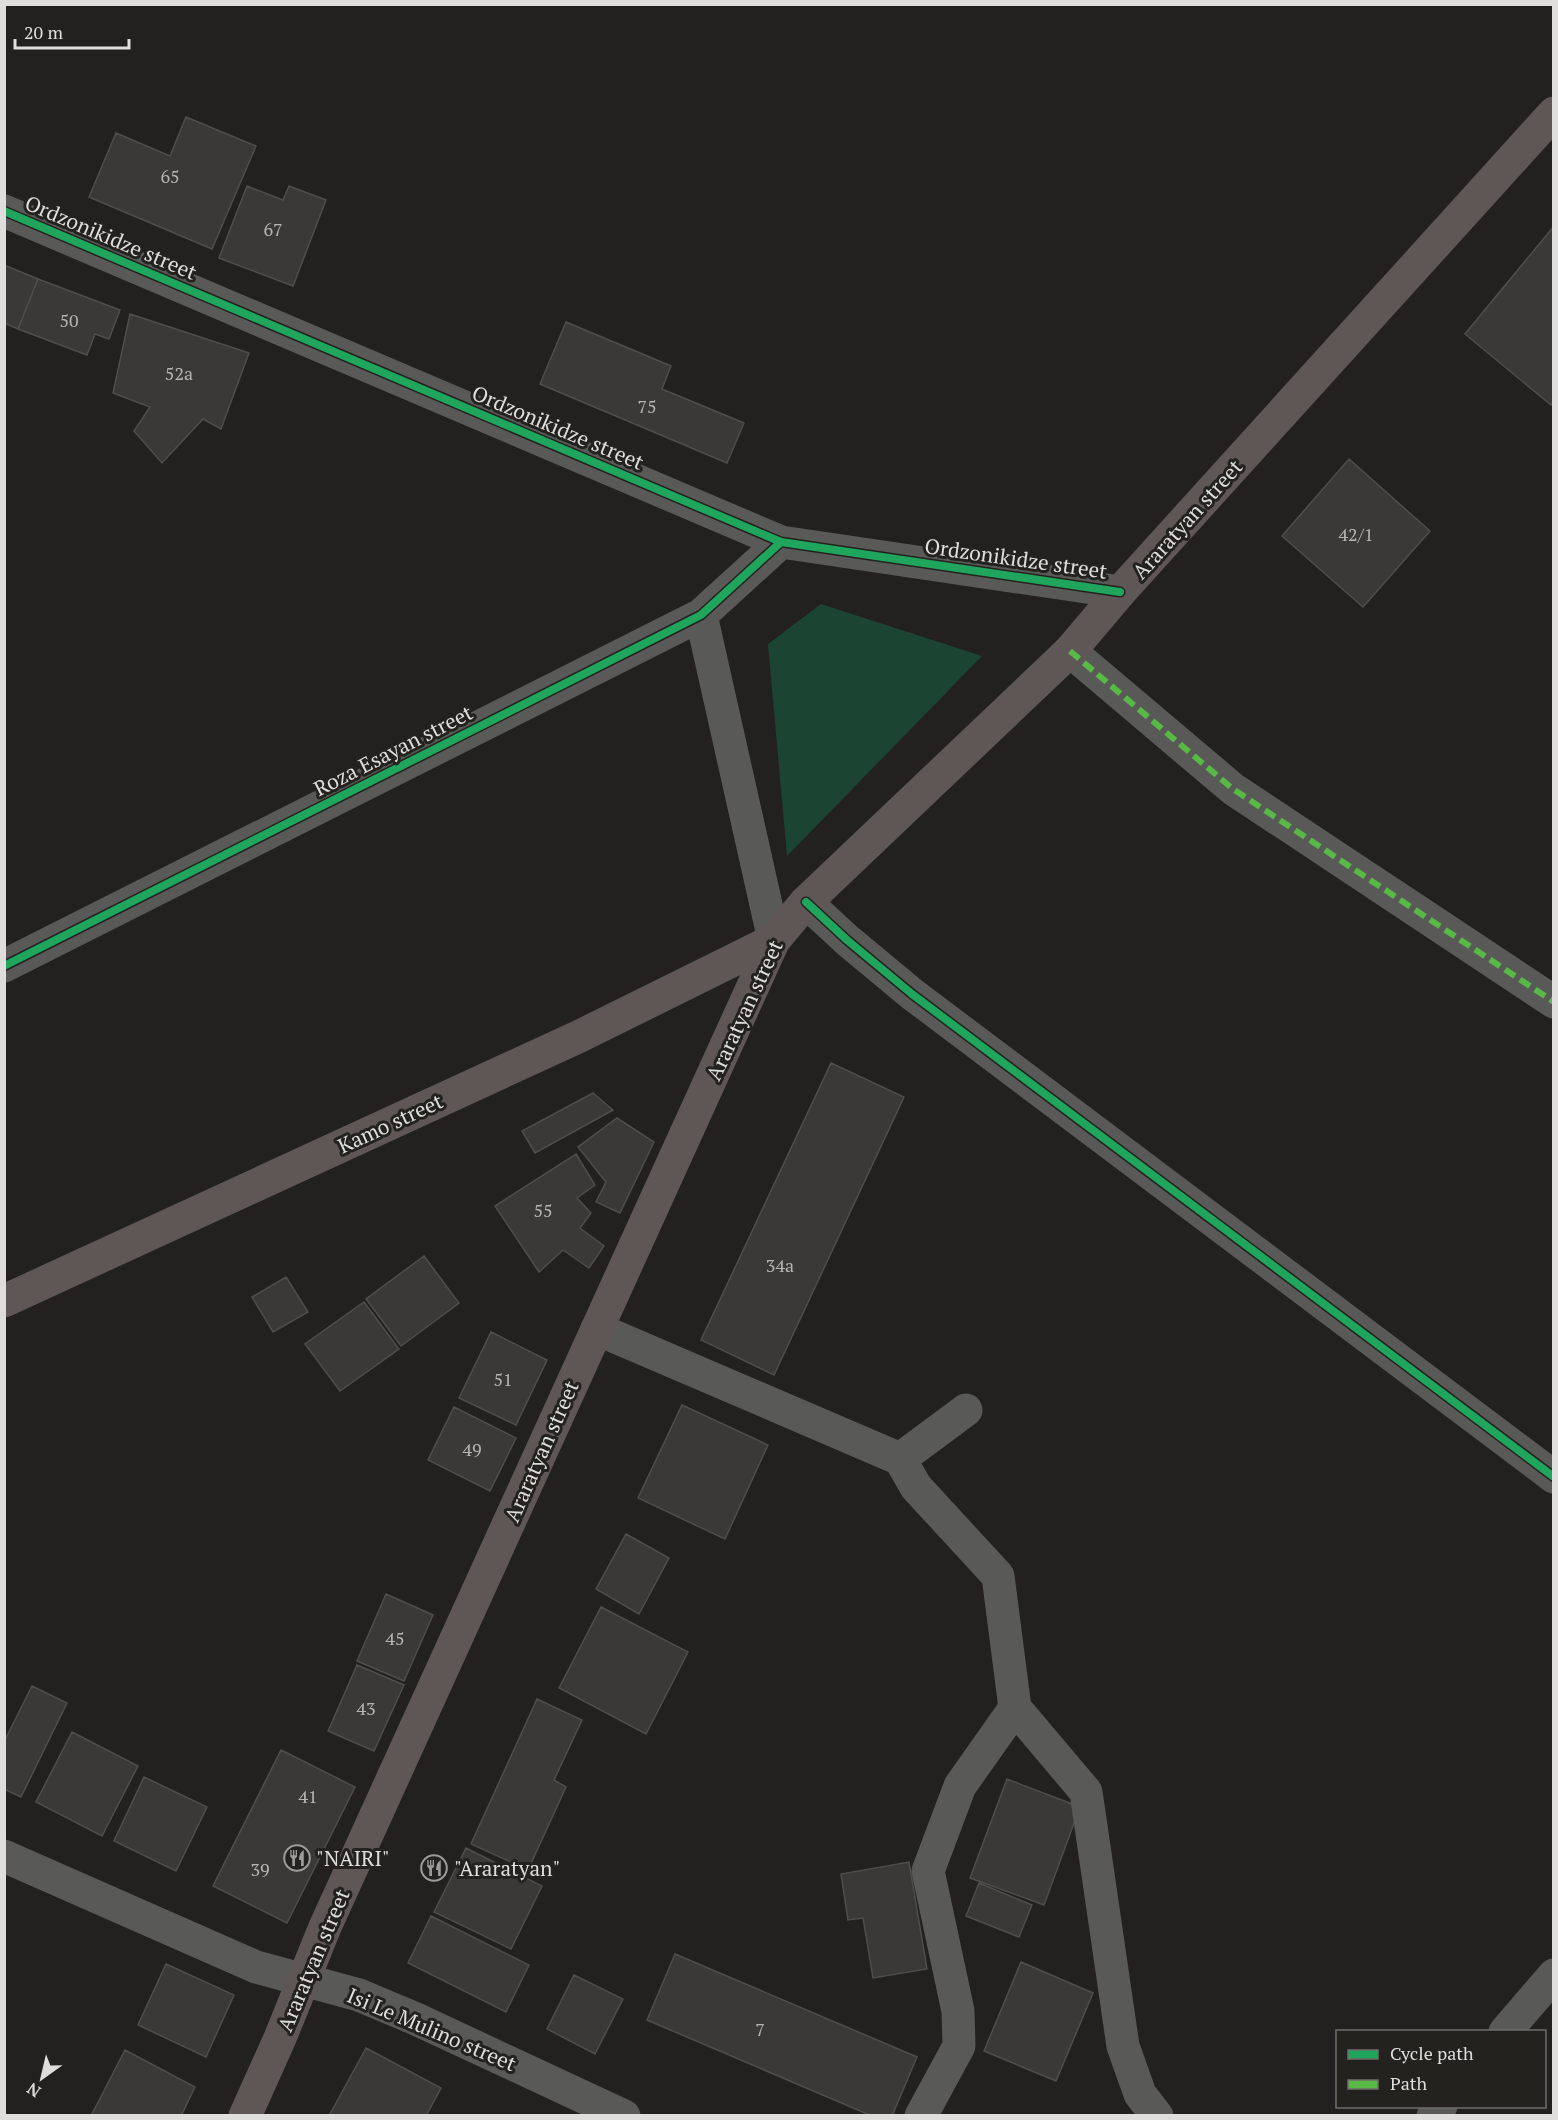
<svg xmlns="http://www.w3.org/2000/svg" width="1558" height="2120" font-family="'PT Serif',serif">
<rect width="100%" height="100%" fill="#222120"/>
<!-- green -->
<path fill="#1c4432" d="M821 604 982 656 787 856 768 644Z"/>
<!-- building -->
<path fill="#3a3938" stroke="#4e4e4d" stroke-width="1.5" d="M186 117 256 146 212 249 89 197 116 133 170 156Z
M247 186 283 200 289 186 326 200 293 286 219 258Z
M1554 226V401L1551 405 1465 334Z
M4 265 38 279 18 329 4 323Z
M38 279 120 310 109 339 95 334 87 355 18 329Z
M130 314 249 353 221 429 203 419 162 463 134 431 150 407 113 393Z
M566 322 671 366 662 389 744 423 727 463 540 384Z
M1349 459 1430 531 1363 607 1282 536Z
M831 1063 904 1097 774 1375 701 1340Z
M593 1093 613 1110 535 1153 522 1131Z
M617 1118 654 1142 620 1213 596 1202 606 1182 578 1147Z
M576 1154 595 1185 577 1198 591 1213 580 1228 604 1246 589 1268 563 1250 539 1272 495 1206Z
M424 1256 459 1303 401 1346 366 1299Z
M286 1277 308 1312 273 1332 252 1297Z
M364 1302 399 1349 340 1391 305 1344Z
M491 1332 547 1360 516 1425 459 1398Z
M682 1405 768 1445 725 1539 638 1498Z
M454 1407 516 1438 490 1491 428 1460Z
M626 1534 669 1558 639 1614 596 1589Z
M386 1594 433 1615 404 1681 357 1661Z
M601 1607 688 1652 646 1734 559 1688Z
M357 1665 404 1685 374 1751 328 1731Z
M32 1686 67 1703 21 1797 4 1789V1742Z
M537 1699 582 1720 554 1780 566 1787 528 1870 471 1844Z
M72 1732 138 1766 102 1836 36 1802Z
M281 1750 355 1787 287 1923 213 1886Z
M144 1777 207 1807 176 1871 114 1841Z
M1007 1779 1080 1807 1044 1905 970 1878Z
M466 1848 542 1886 511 1949 434 1912Z
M909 1862 927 1969 873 1978 863 1918 848 1920 841 1874Z
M979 1883 1032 1905 1019 1937 966 1916Z
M431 1916 529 1965 506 2012 408 1963Z
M675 1954 917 2057 892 2116H872L647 2020Z
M1021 1962 1093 1993 1056 2081 984 2051Z
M166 1964 234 1995 206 2057 138 2025Z
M574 1975 623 1999 595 2054 547 2029Z
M366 2048 441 2088 426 2116H329Z
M125 2050 195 2087 181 2116H91Z"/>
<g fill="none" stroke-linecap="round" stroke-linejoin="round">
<!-- minor -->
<path stroke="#595958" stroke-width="33" d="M4 211 781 542 1120 592
M701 615 774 940
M1070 651 1233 789 1554 1002
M806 902 847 940 912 994 1554 1477
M4 966 701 615 781 542
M597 1329 900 1459 966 1410
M900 1459 916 1487 998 1576 1015 1708 960 1786 928 1871 958 2011 959 2046 921 2116
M1015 1708 1086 1792 1123 2046 1140 2094 1157 2116
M4 1856 256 1967 359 1995 416 2019 624 2116
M1505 2032 1554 1975
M1433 2116 1441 2106"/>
<!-- major -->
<path stroke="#5e5756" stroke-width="33" d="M4 1301 578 1037 774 940
M245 2116 280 2038 325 1927 774 940 806 902 1070 651 1120 592 1554 113"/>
<!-- quiet -->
<path stroke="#58b947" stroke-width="6" stroke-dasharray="12 6" stroke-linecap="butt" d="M1070 651 1233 789 1554 1002"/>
<!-- cycleway casing -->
<g stroke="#23221f" stroke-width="11">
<path id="cycleway" d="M4 211 781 542 1120 592
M806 902 847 940 912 994 1554 1477
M4 966 701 615 781 542"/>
</g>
<!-- cycleway -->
<use href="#cycleway" stroke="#20a55d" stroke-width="8"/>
</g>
<!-- icons -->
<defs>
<g id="restaurant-ring" transform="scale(1.35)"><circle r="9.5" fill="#23221f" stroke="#9d9c9a" stroke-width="1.5"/><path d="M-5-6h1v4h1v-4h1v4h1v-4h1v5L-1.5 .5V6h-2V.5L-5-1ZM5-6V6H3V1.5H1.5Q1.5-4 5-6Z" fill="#9d9c9a"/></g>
</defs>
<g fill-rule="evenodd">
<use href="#restaurant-ring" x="297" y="1858"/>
<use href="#restaurant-ring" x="434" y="1868"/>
</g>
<g text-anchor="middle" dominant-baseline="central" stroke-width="6" stroke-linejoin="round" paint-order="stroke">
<!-- number labels -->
<g font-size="18" fill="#b6b5b3">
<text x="170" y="176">65</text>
<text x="273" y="229">67</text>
<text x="69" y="320">50</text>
<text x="179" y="373">52a</text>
<text x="647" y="406">75</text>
<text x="1356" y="534">42/1</text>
<text x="543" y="1210">55</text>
<text x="780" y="1265">34a</text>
<text x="503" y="1379">51</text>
<text x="472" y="1449">49</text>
<text x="395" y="1638">45</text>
<text x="366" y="1708">43</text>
<text x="308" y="1796">41</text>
<text x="260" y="1869">39</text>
<text x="760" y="2029">7</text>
</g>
<!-- street labels -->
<g font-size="21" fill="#dfdedc" stroke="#23221f">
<text transform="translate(111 237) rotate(23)">Ordzonikidze street</text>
<text transform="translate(558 427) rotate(23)">Ordzonikidze street</text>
<text transform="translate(1187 519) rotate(-48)">Araratyan street</text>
<text transform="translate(1016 558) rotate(8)">Ordzonikidze street</text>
<text transform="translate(393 750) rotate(-27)">Roza Esayan street</text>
<text transform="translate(744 1010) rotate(-65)">Araratyan street</text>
<text transform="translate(390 1123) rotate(-25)">Kamo street</text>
<text transform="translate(541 1451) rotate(-66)">Araratyan street</text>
<text transform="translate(313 1960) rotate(-67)">Araratyan street</text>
<text transform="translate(432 2029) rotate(23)">Isi Le Mulino street</text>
</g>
<!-- poi labels -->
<g font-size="21" fill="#dfdedc" stroke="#23221f" text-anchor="start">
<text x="316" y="1858">"NAIRI"</text>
<text x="454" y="1868">"Araratyan"</text>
</g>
</g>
<!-- border -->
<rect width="1558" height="2120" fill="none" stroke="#dfdedc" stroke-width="12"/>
<!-- legend -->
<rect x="1336" y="2030" width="210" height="78" fill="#23221f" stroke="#6e6d6b" stroke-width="1.5"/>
<rect x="1348" y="2050" width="30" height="9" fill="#20a55d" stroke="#6e6d6b" stroke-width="1.5"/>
<text x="1390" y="2060" font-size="18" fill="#dfdedc">Cycle path</text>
<rect x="1348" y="2080" width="30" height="9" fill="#58b947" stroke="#6e6d6b" stroke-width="1.5"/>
<text x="1390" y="2090" font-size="18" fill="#dfdedc">Path</text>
<!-- north arrow -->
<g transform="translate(42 2078) rotate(214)" stroke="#23221f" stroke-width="4.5" paint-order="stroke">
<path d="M0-4.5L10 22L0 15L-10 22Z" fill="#dfdedc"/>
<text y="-9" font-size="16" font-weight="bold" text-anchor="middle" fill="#dfdedc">N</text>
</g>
<!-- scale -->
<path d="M15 39v9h114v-9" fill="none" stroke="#dfdedc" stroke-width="3"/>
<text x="24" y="39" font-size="18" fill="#dfdedc" stroke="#23221f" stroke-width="4.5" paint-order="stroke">20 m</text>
</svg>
